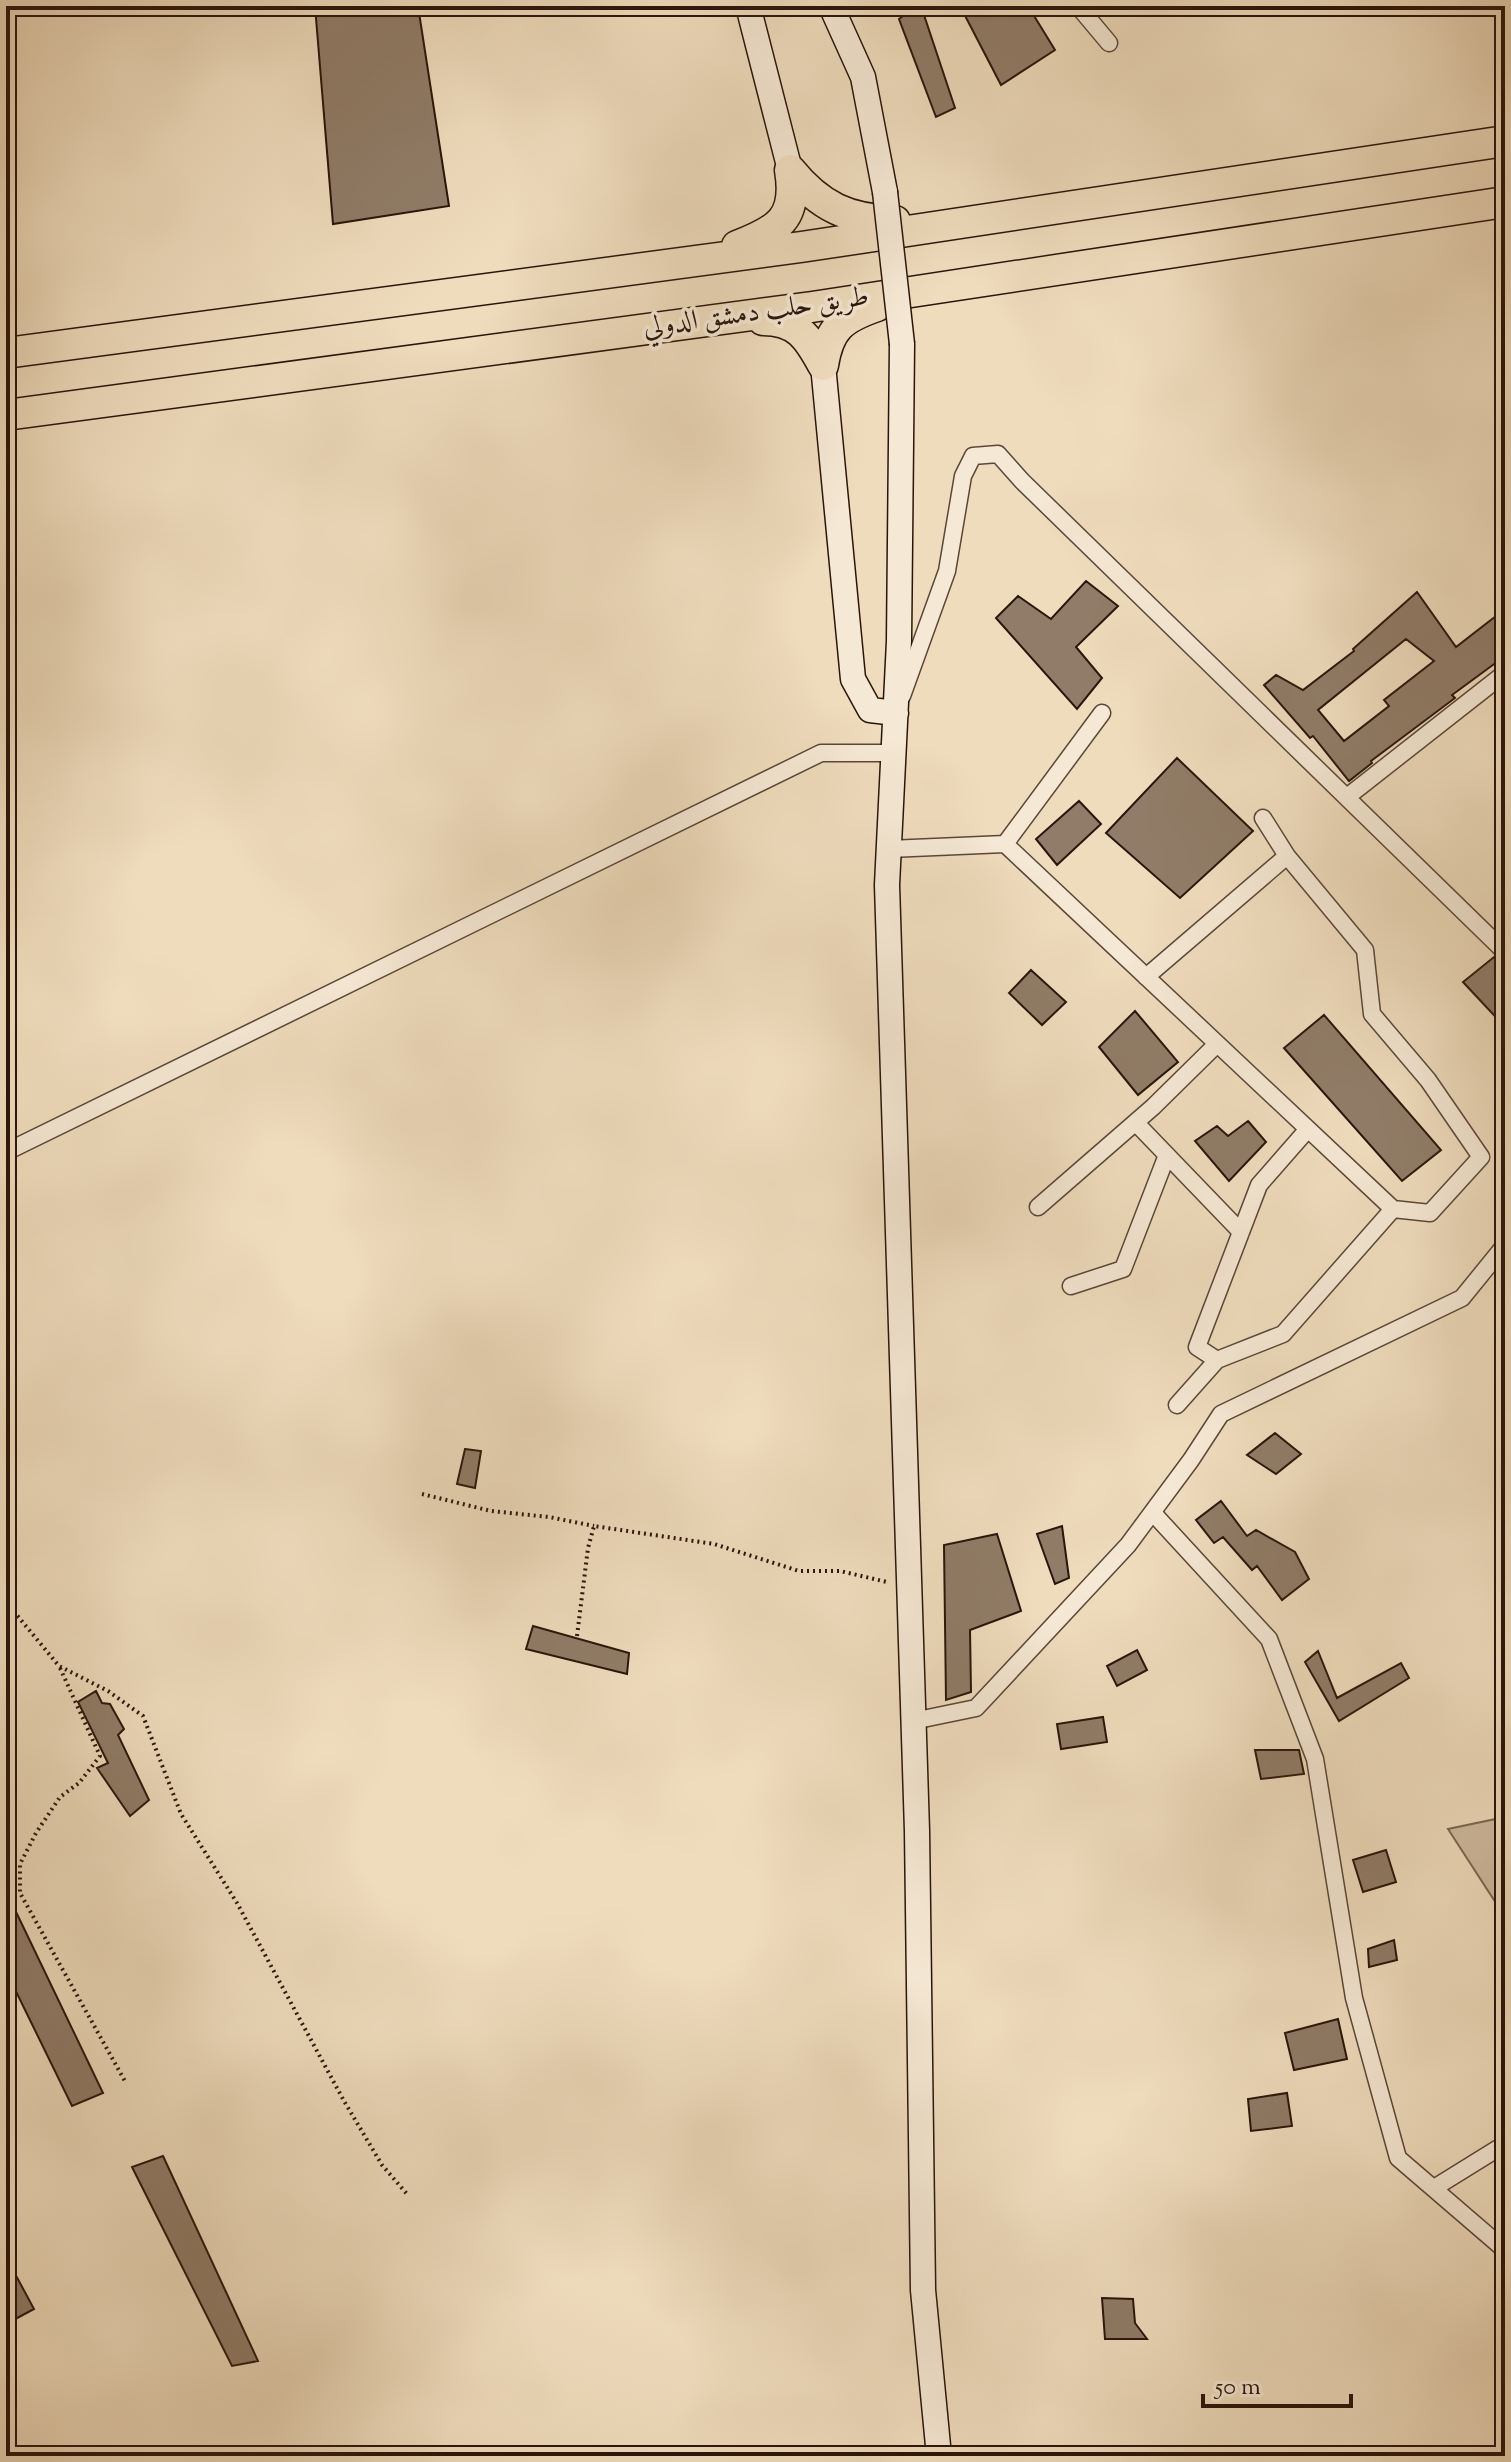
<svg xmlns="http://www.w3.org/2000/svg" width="1511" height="2462" font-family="'Sorts Mill Goudy',Amiri,serif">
<rect width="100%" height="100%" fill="#efdcbd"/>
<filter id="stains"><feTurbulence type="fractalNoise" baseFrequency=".0025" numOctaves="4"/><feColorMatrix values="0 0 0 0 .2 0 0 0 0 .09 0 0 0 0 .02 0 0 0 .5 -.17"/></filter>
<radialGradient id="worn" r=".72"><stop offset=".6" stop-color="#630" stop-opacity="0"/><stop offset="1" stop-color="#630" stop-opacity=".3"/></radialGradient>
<!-- green -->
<path fill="#ceba9f" stroke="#7c6855" stroke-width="2" d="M1505 1817V1917L1448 1829Z"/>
<!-- building -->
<path fill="#907c68" stroke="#2a150b" stroke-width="2" fill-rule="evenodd" d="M315 6H418L449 206 333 224Z
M916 6H921L955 108 936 117 899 19Z
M960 6H1028L1055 50 1001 85Z
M1086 581 1118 606 1076 647 1102 678 1077 709 996 618 1018 596 1051 619Z
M1417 592 1456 647 1505 609V656L1452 695 1455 698 1371 761 1372 763 1349 781 1313 736 1310 738 1264 685 1276 675 1303 690 1354 651 1353 649ZM1406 639 1434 661 1384 700 1389 706 1344 741 1318 710Z
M1177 758 1253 831 1180 898 1106 833Z
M1079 801 1101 824 1057 865 1036 839Z
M1494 957 1505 969V1027L1463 982Z
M1031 970 1066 1002 1042 1025 1009 993Z
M1135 1011 1178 1062 1138 1095 1099 1047Z
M1324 1015 1441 1150 1402 1181 1284 1048Z
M1248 1121 1266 1142 1229 1181 1195 1141 1217 1126 1228 1136Z
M1275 1433 1301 1454 1276 1474 1247 1455Z
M465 1449 481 1451 475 1488 457 1484Z
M1221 1501 1247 1536 1256 1530 1295 1552 1309 1579 1282 1600 1257 1566 1252 1570 1223 1537 1214 1543 1196 1520Z
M1062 1526 1069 1578 1055 1584 1037 1534Z
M997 1534 1021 1611 970 1630 971 1692 946 1700 944 1545Z
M533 1626 629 1653 627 1674 526 1649Z
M1137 1650 1147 1670 1117 1686 1107 1666Z
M1318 1651 1337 1698 1401 1663 1409 1678 1339 1721 1305 1662Z
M96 1691 102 1703 110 1704 124 1729 118 1735 149 1800 130 1816 97 1768 108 1763 78 1702Z
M1103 1717 1107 1742 1061 1749 1057 1724Z
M1255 1750H1299L1304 1774 1261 1779Z
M1386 1850 1396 1882 1363 1892 1353 1860Z
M6 1891 103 2093 72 2106 6 1971Z
M1394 1940 1397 1960 1369 1967 1368 1949Z
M1338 2019 1347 2059 1294 2070 1285 2033Z
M1287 2093 1292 2126 1251 2131 1248 2099Z
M163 2156 258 2361 232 2366 132 2167Z
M6 2257 34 2309 6 2324Z
M1102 2298 1133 2299 1135 2323 1147 2339H1105Z"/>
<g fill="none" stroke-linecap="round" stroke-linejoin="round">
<!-- minor casing -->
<g stroke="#5b4738" stroke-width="19">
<path id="minor" d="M1078 6 1109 43
M902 696 947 571 963 476 973 456 998 454 1022 481 1505 952
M1347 797 1505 673
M1005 844 1393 1209 1283 1334 1217 1360 1177 1405
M889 849 1005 844 1102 713
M1287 856 1365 950 1372 1014 1428 1080 1481 1157 1430 1213 1393 1209
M1146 977 1287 856 1263 818
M1136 1123 1241 1232
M6 1152 821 753H894
M1038 1207 1153 1107 1217 1044
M1071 1286 1123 1269 1167 1155
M1217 1360 1197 1347 1259 1185 1308 1129
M1153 1513 1269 1639 1315 1759 1354 1998 1398 2158 1505 2250
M913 1721 976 1708 1128 1545 1191 1460 1221 1414 1462 1298 1505 1245
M1434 2188 1505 2144"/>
</g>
<!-- secondary casing -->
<g stroke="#2a150b" stroke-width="27">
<path id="secondary" d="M748 6 790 170
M831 6 863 77 885 192
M902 344 899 641 887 885 917 1831 923 2290 939 2456
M823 365 853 679 870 710 896 713"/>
</g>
<!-- motorway casing -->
<g stroke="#2a150b" stroke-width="33">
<path id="motorway" d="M737 246C779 230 798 218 790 170 820 207 849 220 895 221
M763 320C797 320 808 337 823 365 829 328 842 318 877 306
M6 353 801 247 1505 141
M6 415 812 307 1505 202"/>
</g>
<!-- path -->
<path stroke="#2a150b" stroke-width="4" stroke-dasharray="2 4" stroke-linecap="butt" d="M422 1494 491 1511 549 1517 594 1526
M6 1602 59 1666 108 1691 143 1716 181 1814 237 1903 344 2101 382 2165 407 2194
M577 1636 588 1548 594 1526 714 1544 799 1571H840L887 1582
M60 1668 100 1756 79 1783 60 1797 36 1833 20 1864V1893L126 2083"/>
<!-- minor -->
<use href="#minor" stroke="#f5e8d4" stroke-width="16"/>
<!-- secondary -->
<use href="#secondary" stroke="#f5e8d4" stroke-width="24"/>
<!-- motorway -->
<use href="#motorway" stroke="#efdcbd" stroke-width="30"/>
<!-- secondary-bridge casing -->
<g stroke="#2a150b" stroke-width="27" stroke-linecap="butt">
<path id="secondary-bridge" d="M885 192 902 344"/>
</g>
<!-- secondary-bridge -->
<use href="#secondary-bridge" stroke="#f5e8d4" stroke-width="24"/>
</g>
<g text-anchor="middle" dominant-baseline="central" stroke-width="7" stroke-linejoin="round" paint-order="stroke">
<!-- street labels -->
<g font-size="28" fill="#2a150b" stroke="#f5e8d4">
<text transform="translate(756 313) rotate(-8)">طريق حلب دمشق الدولي</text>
</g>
</g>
<!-- margin -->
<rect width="1511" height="2462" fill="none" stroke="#efdcbd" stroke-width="32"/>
<rect x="8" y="8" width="1495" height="2446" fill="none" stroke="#2a150b" stroke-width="4"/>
<rect x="16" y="16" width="1479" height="2430" fill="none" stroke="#2a150b" stroke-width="2"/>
<!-- scale -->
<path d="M1203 2394v12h148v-12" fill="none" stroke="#2a150b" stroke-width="4"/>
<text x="1215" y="2394" font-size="24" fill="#2a150b" stroke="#f5e8d4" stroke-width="6" paint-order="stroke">50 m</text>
<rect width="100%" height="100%" filter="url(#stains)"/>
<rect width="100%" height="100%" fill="url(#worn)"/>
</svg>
